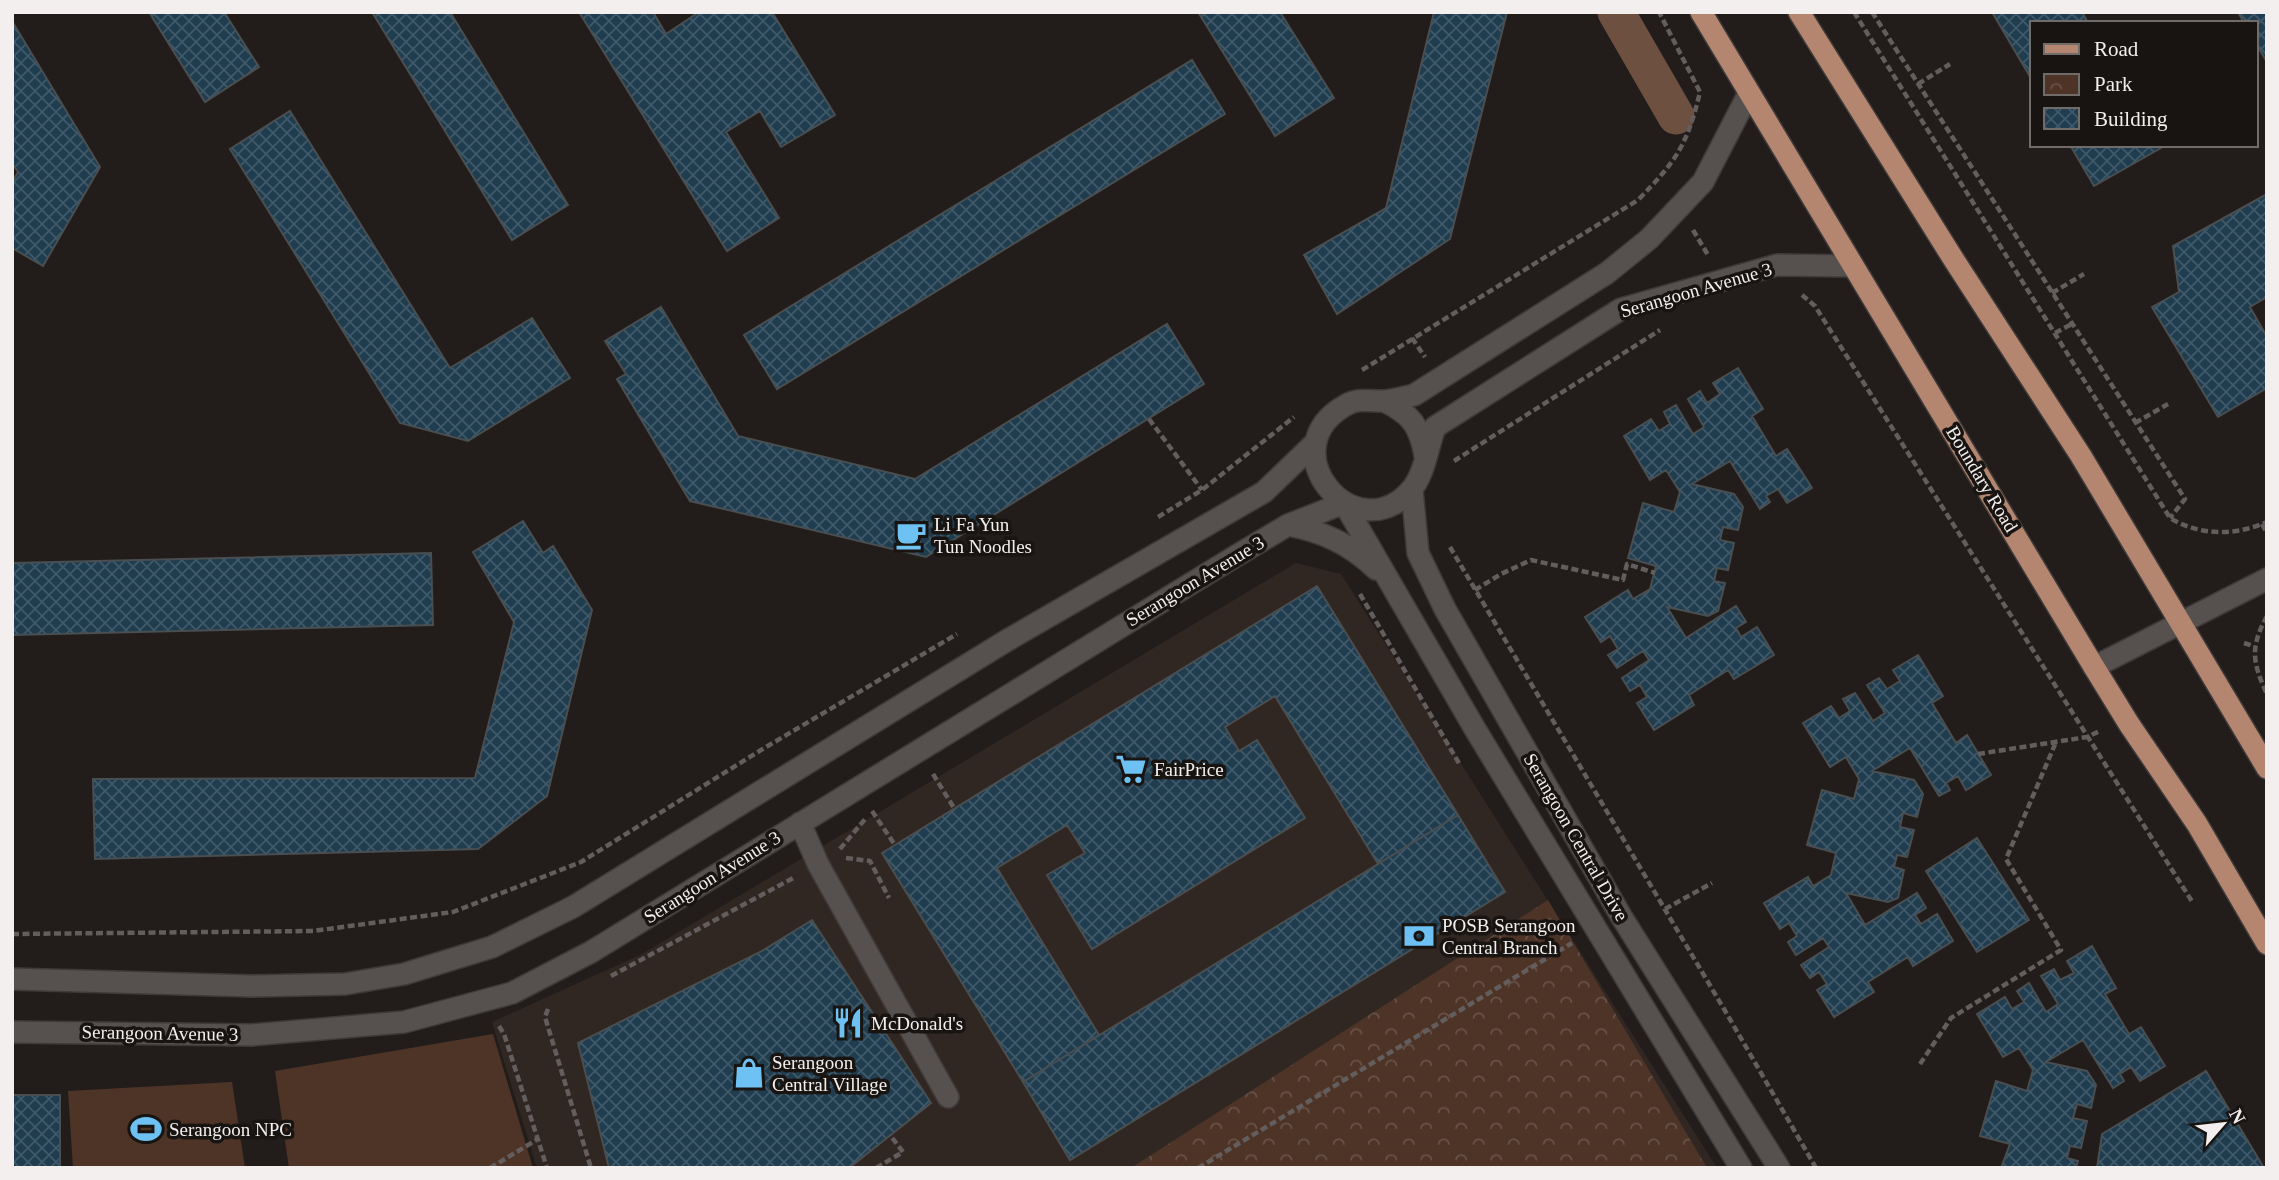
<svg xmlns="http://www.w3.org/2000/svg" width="2279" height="1180" font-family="'Times New Roman',serif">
<defs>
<pattern id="park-crowns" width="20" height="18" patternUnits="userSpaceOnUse" patternTransform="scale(1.75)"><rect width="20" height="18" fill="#4e3427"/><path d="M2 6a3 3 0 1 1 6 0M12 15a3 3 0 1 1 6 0" fill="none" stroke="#685247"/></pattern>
<pattern id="building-cross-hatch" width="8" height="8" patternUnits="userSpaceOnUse" patternTransform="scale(1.75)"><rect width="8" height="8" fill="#1f3d4f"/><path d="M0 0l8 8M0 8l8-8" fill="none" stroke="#405969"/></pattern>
</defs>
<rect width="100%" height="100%" fill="#221d1b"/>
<!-- built -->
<path fill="#312722" d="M1296 563 1341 574 1717 1168H537L492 1022 642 954Z"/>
<!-- grass -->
<path fill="#4e3427" d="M493 1034 533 1168H289L275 1071Z
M232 1082 245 1168H73L68 1091Z"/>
<!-- park -->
<path fill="url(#park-crowns)" d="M1548 900 1707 1168H1131Z"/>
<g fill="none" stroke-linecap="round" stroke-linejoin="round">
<!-- canal -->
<path stroke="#6e5041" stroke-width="37" d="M1616 12 1676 116"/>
</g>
<!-- building -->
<path fill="url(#building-cross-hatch)" stroke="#494e51" stroke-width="2" d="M149 12H224L259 67 205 102Z
M372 12H450L568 205 512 240Z
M579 12H653L666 34 699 12H772L835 115 781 147 760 111 726 132 779 218 727 251Z
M1198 12H1280L1334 98 1275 136Z
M1434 12H1507L1450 239 1337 314 1304 255 1386 208Z
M1992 12H2082L2088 23H2032V80Z
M2238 12H2267V62L2256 44V23H2244Z
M12 21 100 167 43 266 12 248V183L18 172 12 163Z
M1192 60 1225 114 777 389 744 335Z
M290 111 450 368 532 318 570 378 468 441 400 423 230 149Z
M2070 145H2159L2161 148 2094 186Z
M2267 194V297L2250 307 2267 337V388L2218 417 2152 307 2179 292 2173 246Z
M661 307 738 436 915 479 1167 324 1204 384 926 557 690 501 617 379 626 374 605 341Z
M1738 368 1763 409 1752 416 1776 456 1787 449 1812 488 1787 503 1778 489 1766 496 1770 502 1760 509 1730 461 1692 484 1734 494 1743 507 1738 530 1723 527 1720 540 1734 543 1728 570 1717 568 1714 581 1725 583 1718 611 1708 616 1667 607 1686 638 1736 606 1746 622 1736 628 1741 637 1757 627 1774 655 1734 679 1728 670 1689 695 1694 705 1654 730 1637 703 1647 697 1640 685 1630 691 1622 678 1649 660 1643 651 1617 668 1608 655 1618 649 1610 636 1601 642 1585 617 1628 590 1633 599 1650 589 1656 566 1628 558 1643 503 1674 512 1680 492 1666 470 1650 480 1624 436 1651 419 1659 431 1670 424 1664 412 1676 405 1693 434 1704 427 1688 399 1700 391 1707 403 1720 394 1713 383Z
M523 521 543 553 553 546 592 610 547 796 478 849 95 859 93 779 475 778 514 622 473 552Z
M431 553 433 625 12 635V563Z
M1317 586 1458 815 1378 864 1275 696 1225 727 1239 751 1257 740 1305 818 1092 949 1047 875 1085 853 1067 825 997 868 1099 1035 1023 1082 882 853Z
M1918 655 1943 696 1932 703 1956 743 1967 735 1991 775 1966 790 1958 776 1946 783 1950 790 1939 796 1910 748 1872 771 1914 780 1923 794 1917 817 1903 813 1900 827 1914 830 1907 857 1897 855 1894 867 1904 870 1898 898 1888 902 1846 893 1865 925 1917 893 1926 908 1915 915 1921 924 1937 914 1953 941 1913 966 1908 957 1868 982 1874 992 1834 1017 1817 990 1827 984 1819 972 1810 978 1801 965 1829 947 1823 938 1796 955 1788 942 1797 936 1789 923 1780 929 1764 903 1808 877 1813 886 1831 875 1836 853 1807 845 1822 790 1854 799 1859 779 1846 757 1830 767 1803 723 1831 706 1839 718 1850 711 1843 699 1855 693 1873 721 1885 713 1867 685 1879 678 1887 689 1900 681 1893 670Z
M1458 815 1505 892 1070 1160 1023 1082Z
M1977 838 2029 920 1977 952 1926 871Z
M812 920 931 1103 849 1168H609L578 1043 762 951Z
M2092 946 2116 988 2105 994 2129 1034 2141 1027 2165 1066 2140 1081 2131 1067 2120 1074 2124 1081 2113 1088 2083 1040 2046 1062 2087 1071 2096 1085 2091 1108 2077 1104 2073 1118 2087 1121 2081 1148 2070 1146 2067 1158 2078 1161 2076 1168H2001L2010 1144 1980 1136 1996 1081 2027 1091 2033 1070 2019 1048 2003 1057 1977 1014 2005 997 2012 1009 2024 1002 2017 991 2029 983 2046 1012 2058 1004 2041 976 2054 969 2060 980 2074 973 2067 961Z
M2206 1071 2264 1168H2097L2102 1134Z
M12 1095H60V1168H12Z"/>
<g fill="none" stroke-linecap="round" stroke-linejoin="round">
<!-- minor casing -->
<g stroke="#3e3a39" stroke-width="24">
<path id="minor" d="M1749 93 1703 182 1649 239 1607 273 1414 395C1404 397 1393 401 1382 401 1369 401 1358 398 1346 405 1268 449 1354 552 1410 491 1424 477 1428 446 1435 427L1621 309 1777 265 1852 266
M1384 401C1411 414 1420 426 1425 456
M1412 490 1418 553 1445 609 1621 916 1779 1168
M1344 503 1475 729 1741 1168
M1288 525C1324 532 1350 544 1376 569
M2094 667 2267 579
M800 823 818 864 948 1097
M12 979 252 986 345 984 404 974 492 947 573 907 1006 641 1264 492 1316 442
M12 1032 252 1035 404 1022 512 993 591 952 1236 556 1288 525 1344 503"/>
</g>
<!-- major casing -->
<g stroke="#3e3a39" stroke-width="24">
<path id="major" d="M1701 12 2094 667 2129 724 2197 824 2267 944
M1799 12 1954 260 2081 456 2267 768"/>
</g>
<!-- path -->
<path stroke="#635e5d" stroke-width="4.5" stroke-dasharray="7 3.5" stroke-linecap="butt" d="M1854 12 2170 518C2200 536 2235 536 2267 522
M1872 12 2185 499 2170 518
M1918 84 1950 64
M1693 230 1708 255
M2052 293 2084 274
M1802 295 1815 306 2193 903
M2055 333 2072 324
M1412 338 1425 357
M1362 370 1638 200C1676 161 1687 146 1700 92L1659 12
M1149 419 1202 490
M2135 423 2168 404
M1454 461 1660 330
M1158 517 1202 490 1294 417
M2262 524 2267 533
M1450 547 1724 1009 1816 1168
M1475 590 1501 574 1531 560 1623 580 1627 564 1655 573
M1360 594 1460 765
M2267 616C2250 647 2252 662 2267 694
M2244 643 2253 646
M1978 754 2087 737 2100 731
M933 774 954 808
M872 811 895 845
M840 849 866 818
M846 858 870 861 889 898
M1665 909 1712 883
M12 934 313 931 453 912 581 862 761 750 957 634
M611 976 795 877
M548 1009 545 1017 548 1027 591 1168
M499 1026 504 1034 547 1168
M1920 1064 1951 1018 2061 950 2006 859 2056 742
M490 1168 538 1139
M876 1168 903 1152 890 1135
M1198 1168 1572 943"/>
<!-- minor -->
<use href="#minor" stroke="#56504e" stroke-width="21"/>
<!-- major -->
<use href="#major" stroke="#b4856f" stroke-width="21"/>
</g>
<!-- icons -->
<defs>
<g id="cafe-bare" transform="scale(2.415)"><path d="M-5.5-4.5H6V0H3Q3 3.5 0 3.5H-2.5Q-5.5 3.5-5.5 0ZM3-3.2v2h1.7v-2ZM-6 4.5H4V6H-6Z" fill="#6ec2f3" stroke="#181412" stroke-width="2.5" paint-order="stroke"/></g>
<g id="supermarket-bare" transform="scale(2.415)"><path d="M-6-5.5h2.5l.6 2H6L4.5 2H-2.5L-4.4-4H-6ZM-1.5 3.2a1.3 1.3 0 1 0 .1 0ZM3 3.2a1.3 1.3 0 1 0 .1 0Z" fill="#6ec2f3" stroke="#181412" stroke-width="2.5" paint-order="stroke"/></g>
<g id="bank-bare" transform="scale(2.415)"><path d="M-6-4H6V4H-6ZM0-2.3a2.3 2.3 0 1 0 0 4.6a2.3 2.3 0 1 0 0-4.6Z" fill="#6ec2f3" stroke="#181412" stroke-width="2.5" paint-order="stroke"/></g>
<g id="restaurant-bare" transform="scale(2.415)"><path d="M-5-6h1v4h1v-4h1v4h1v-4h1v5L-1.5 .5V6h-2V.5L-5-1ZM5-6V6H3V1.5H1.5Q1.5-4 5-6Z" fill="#6ec2f3" stroke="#181412" stroke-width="2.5" paint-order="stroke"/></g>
<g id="shop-bare" transform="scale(2.415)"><path d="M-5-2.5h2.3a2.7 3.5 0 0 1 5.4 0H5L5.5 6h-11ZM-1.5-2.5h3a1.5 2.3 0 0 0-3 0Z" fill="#6ec2f3" stroke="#181412" stroke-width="2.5" paint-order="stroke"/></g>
<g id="stadium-bare" transform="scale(2.415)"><path d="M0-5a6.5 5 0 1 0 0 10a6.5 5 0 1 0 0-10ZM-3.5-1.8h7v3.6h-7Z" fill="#6ec2f3" stroke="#181412" stroke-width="2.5" paint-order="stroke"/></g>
</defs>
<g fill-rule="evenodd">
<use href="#cafe-bare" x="911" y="535"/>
<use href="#supermarket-bare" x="1131" y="769"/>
<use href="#bank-bare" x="1419" y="936"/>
<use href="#restaurant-bare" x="848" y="1023"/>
<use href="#shop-bare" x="749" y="1073"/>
<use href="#stadium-bare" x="146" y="1129"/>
</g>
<g text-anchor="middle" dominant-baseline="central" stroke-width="7" stroke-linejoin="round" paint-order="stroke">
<!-- street labels -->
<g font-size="19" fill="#f3efee" stroke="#181412">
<text transform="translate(1696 290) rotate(-16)">Serangoon Avenue 3</text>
<text transform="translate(1982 479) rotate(59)">Boundary Road</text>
<text transform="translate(1195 581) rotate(-31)">Serangoon Avenue 3</text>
<text transform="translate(1576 837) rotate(60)">Serangoon Central Drive</text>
<text transform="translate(712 877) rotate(-32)">Serangoon Avenue 3</text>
<text transform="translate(160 1033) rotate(1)">Serangoon Avenue 3</text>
</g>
<!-- poi labels -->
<g font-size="19" fill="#f3efee" stroke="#181412" text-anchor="start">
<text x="934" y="524">Li Fa Yun<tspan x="934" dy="22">Tun Noodles</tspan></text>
<text x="1154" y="769">FairPrice</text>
<text x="1442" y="925">POSB Serangoon<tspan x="1442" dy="22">Central Branch</tspan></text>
<text x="871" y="1023">McDonald's</text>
<text x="772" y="1062">Serangoon<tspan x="772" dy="22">Central Village</tspan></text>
<text x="169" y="1129">Serangoon NPC</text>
</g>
</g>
<!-- border -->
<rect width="2279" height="1180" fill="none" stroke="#f3efee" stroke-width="28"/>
<!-- legend -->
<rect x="2030" y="21" width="228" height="126" fill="#181412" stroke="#706c6a" stroke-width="2"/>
<rect x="2044" y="44" width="35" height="10" fill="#b4856f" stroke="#706c6a" stroke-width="2"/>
<text x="2094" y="56" font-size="21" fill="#f3efee">Road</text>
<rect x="2044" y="74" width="35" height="21" fill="url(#park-crowns)" stroke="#706c6a" stroke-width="2"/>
<text x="2094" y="91" font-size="21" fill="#f3efee">Park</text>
<rect x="2044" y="108" width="35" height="21" fill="url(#building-cross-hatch)" stroke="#706c6a" stroke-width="2"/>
<text x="2094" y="126" font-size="21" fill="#f3efee">Building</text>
<!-- north arrow -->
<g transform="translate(2223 1124) rotate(62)" stroke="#181412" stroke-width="5" paint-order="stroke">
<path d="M0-5L12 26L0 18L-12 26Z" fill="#f3efee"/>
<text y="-10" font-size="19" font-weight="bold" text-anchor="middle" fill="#f3efee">N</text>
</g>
</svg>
